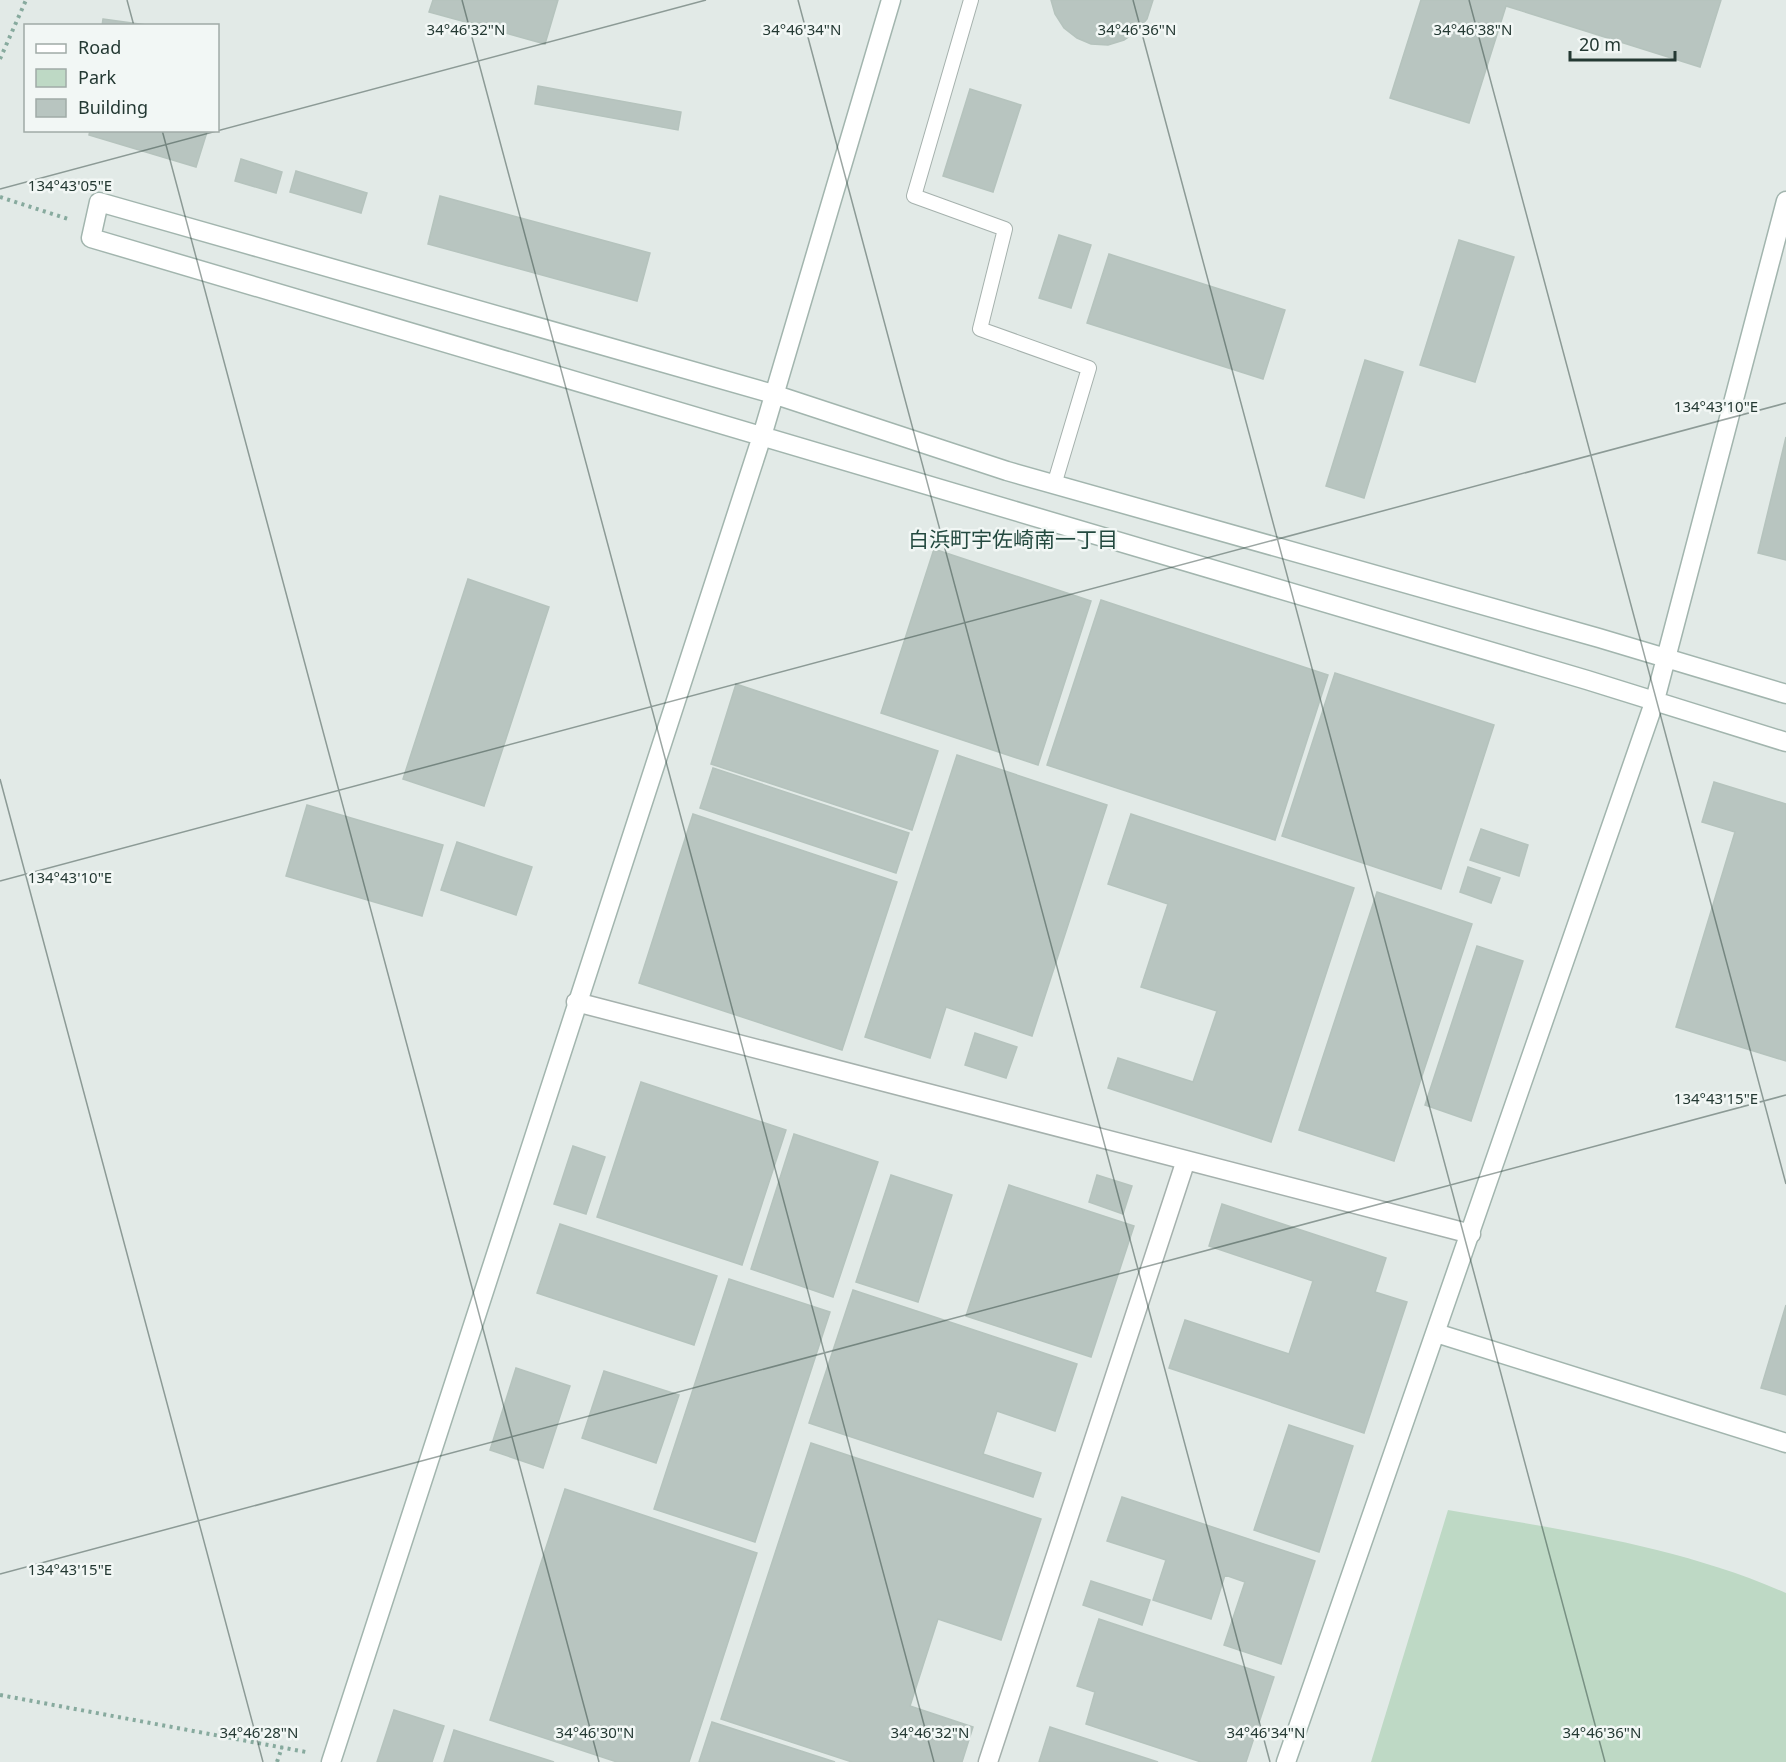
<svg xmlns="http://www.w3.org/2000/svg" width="1786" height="1762" font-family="'Noto Sans','Noto Sans JP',sans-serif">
<rect width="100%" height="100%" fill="#e2eae7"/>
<!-- green -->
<path fill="#bed9c5" d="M1448 1510C1563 1530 1679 1546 1786 1593V1762H1371Z"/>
<!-- building -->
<path fill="#b8c5c0" stroke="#b5c3bd" stroke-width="1.5" d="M433 0H558L545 44 429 12Z
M1051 0H1153L1147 19 1137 31 1124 40 1108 45 1091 44 1077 38 1064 28 1055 14Z
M1421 0H1721L1700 67 1506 6 1469 123 1390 98Z
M103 19 146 25V26H102Z
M538 86 681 112 678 130 535 104Z
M970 89 1021 105 993 192 943 176Z
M90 130H202L207 132 196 167 89 135Z
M241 159 282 172 276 193 235 181Z
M296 171 367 193 361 213 290 192Z
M440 196 650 253 637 301 428 244Z
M1059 235 1091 245 1071 308 1039 298Z
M1459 240 1514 257 1475 382 1420 365Z
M1109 254 1285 310 1263 379 1087 323Z
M1365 360 1403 372 1364 498 1326 486Z
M1786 437V560L1758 553Z
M934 549 1091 601 1038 765 881 713Z
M468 579 549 607 484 806 403 779Z
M1101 600 1328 675 1275 840 1047 765Z
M1335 673 1494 725 1441 889 1282 836Z
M736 684 938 751 912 830 711 764Z
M957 755 1107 805 1032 1036 946 1007 930 1058 865 1037Z
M713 768 909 833 896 873 700 808Z
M1714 782 1786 804V1061L1676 1027 1735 832 1702 822Z
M307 805 443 845 422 916 286 876Z
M693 814 897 882 842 1050 639 983Z
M1131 814 1354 888 1271 1142 1108 1088 1118 1058 1193 1082 1217 1011 1141 987 1168 904 1108 884Z
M1481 829 1528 845 1519 876 1470 860Z
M457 842 532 867 516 915 441 890Z
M1468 867 1500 878 1491 903 1460 892Z
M1377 892 1472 924 1394 1161 1299 1130Z
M1477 946 1523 961 1471 1121 1425 1105Z
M975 1033 1017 1047 1006 1078 965 1065Z
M641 1082 786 1130 742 1265 597 1217Z
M794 1134 878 1162 833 1297 751 1269Z
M573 1146 605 1157 586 1214 554 1204Z
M891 1175 952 1195 918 1302 856 1282Z
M1097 1175 1132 1186 1123 1214 1089 1202Z
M1009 1185 1134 1226 1091 1357 966 1316Z
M1222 1204 1386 1258 1375 1292 1407 1302 1364 1433 1169 1368 1185 1320 1289 1354 1313 1281 1209 1246Z
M560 1224 717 1276 694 1345 537 1293Z
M729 1279 830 1312 755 1542 654 1509Z
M853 1290 1077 1364 1055 1431 997 1411 983 1454 1041 1473 1033 1497 809 1423Z
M1786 1305V1395L1761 1388Z
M516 1368 570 1386 543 1468 490 1450Z
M604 1371 679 1395 656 1463 582 1438Z
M1289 1425 1353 1446 1319 1552 1254 1530Z
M811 1443 1041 1519 1001 1640 938 1619 910 1706 973 1727 962 1762H852L721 1719Z
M565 1489 757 1553 689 1762H617L490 1720Z
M1122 1497 1315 1561 1281 1664 1224 1645 1245 1582 1225 1575 1211 1619 1153 1600 1166 1560 1107 1541Z
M1091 1581 1150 1600 1142 1625 1083 1605Z
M1099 1619 1274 1677 1246 1762H1201L1086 1724 1095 1692 1077 1686Z
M394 1710 444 1726 432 1762H377Z
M712 1722 835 1762H699Z
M1050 1727 1158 1762H1039Z
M454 1730 554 1762H444Z"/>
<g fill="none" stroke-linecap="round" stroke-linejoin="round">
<!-- lane casing -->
<g stroke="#a5b1ad" stroke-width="16">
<path id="lane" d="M971 0 914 196 1005 229 980 329 1089 368 1054 485"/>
</g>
<!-- street casing -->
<g stroke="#a5b1ad" stroke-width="21">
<path id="street" d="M576 1002 1471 1234
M988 1762 1186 1160"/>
</g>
<!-- secondary casing -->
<g stroke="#a2b5ae" stroke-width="21">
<path id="secondary" d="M1786 694 1599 638 1007 471 773 394 99 202 91 238 1587 680 1786 742
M1436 1333 1786 1443
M331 1762 762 436 891 0
M1286 1762 1655 700 1786 201"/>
</g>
<!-- path -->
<path stroke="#87aa9e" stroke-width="4" stroke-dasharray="3 4.5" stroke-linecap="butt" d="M0 59 26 0
M0 197 68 219
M0 1695 306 1752
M277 1762 282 1747"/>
<!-- lane -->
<use href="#lane" stroke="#fff" stroke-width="14"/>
<!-- street -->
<use href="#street" stroke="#fff" stroke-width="18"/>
<!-- secondary -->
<use href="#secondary" stroke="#fff" stroke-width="18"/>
</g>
<!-- ticks -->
<path fill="none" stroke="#243933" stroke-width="1.5" stroke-opacity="0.45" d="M127 0 134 26M462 0 934 1762M798 0 1270 1762M1133 0 1605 1762M1469 0 1786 1184M162 130 599 1762M0 189 706 0M0 779 263 1762M0 881 1786 403M0 1574 1786 1095"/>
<g text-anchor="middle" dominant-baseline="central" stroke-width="5" stroke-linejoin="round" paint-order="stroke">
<!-- neighbourhood labels -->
<g font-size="21" fill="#23493f" stroke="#f2f7f5">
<text x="1013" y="539">白浜町宇佐崎南一丁目</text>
</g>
</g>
<g font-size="15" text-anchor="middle" fill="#243933" stroke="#f2f7f5" stroke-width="5" stroke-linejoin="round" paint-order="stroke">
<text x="466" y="35">34°46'32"N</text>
<text x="802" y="35">34°46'34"N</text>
<text x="1137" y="35">34°46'36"N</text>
<text x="1473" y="35">34°46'38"N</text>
<text x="70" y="191">134°43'05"E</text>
<text x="1716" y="412">134°43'10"E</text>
<text x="70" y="883">134°43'10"E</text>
<text x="1716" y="1104">134°43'15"E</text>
<text x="70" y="1575">134°43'15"E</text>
<text x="259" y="1738">34°46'28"N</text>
<text x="595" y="1738">34°46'30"N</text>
<text x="930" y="1738">34°46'32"N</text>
<text x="1266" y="1738">34°46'34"N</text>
<text x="1602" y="1738">34°46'36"N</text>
</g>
<!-- legend -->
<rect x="24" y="24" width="195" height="108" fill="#f2f7f5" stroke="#a0aba7" stroke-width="1.5"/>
<rect x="36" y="44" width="30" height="9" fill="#ffffff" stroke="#a0aba7" stroke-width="1.5"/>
<text x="78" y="54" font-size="18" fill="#243933">Road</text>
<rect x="36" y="69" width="30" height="18" fill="#bed9c5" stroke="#a0aba7" stroke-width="1.5"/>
<text x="78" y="84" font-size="18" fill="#243933">Park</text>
<rect x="36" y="99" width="30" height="18" fill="#b8c5c0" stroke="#a0aba7" stroke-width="1.5"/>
<text x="78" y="114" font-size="18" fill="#243933">Building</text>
<!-- scale -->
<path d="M1570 51v9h105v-9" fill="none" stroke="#243933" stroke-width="3"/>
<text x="1579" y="51" font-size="18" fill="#243933" stroke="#f2f7f5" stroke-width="4.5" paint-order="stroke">20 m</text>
</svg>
